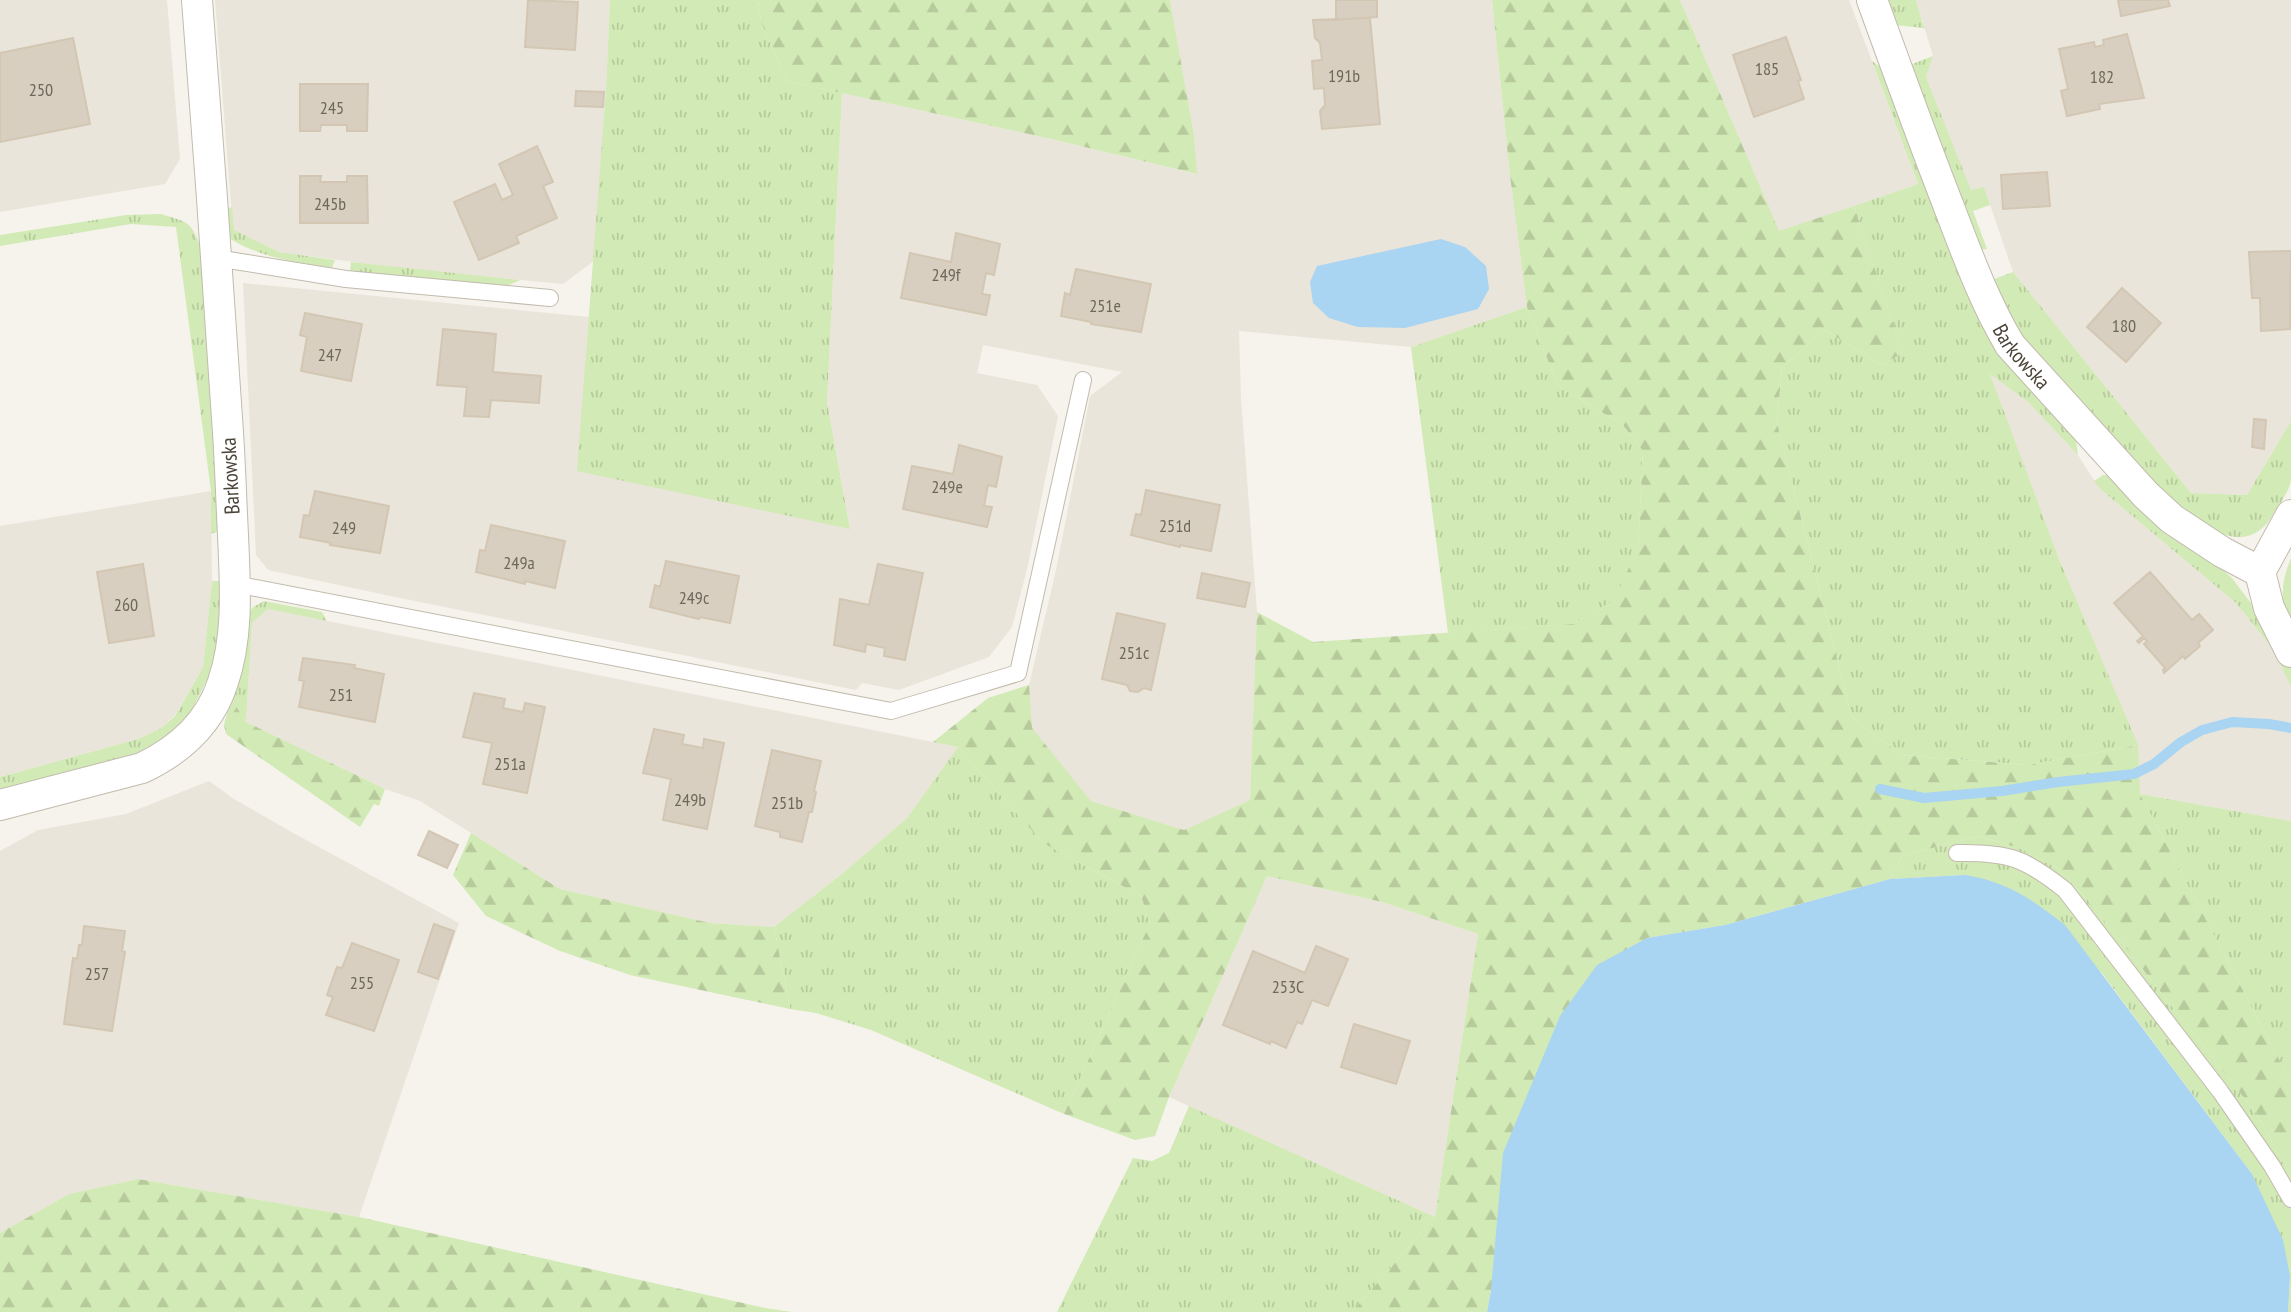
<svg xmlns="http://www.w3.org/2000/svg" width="2291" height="1312" font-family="'PT Sans Narrow',sans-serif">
<defs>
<pattern id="grass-tufts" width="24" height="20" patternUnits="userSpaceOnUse" patternTransform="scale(1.75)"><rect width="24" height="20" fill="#d2eab5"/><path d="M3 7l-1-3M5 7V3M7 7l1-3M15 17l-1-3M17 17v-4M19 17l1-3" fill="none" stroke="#b6ca9c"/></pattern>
<pattern id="forest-firs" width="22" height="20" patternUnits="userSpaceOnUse" patternTransform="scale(1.75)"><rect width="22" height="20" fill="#d2eab5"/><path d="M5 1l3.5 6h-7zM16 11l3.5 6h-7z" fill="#b6ca9c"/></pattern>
</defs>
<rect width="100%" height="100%" fill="#f6f3ec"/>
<!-- residential -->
<path fill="#eae5da" d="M0 0H167L180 159 165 184 0 212Z
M215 0H610L606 90 594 261 563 284 405 269 279 252 233 230Z
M1170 0H1492L1510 176 1527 307 1411 347 1239 331 1241 398 1257 612 1250 800 1184 830 1091 801 1031 728 1029 685 1056 570 1090 396 1122 372 983 345 977 373 1037 385 1058 416 1028 565 1012 627 989 657 899 690 862 683 856 690 395 597 268 570 256 555 243 283 589 317 586 351 850 528 827 402 842 93 1051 139 1196 174 1194 135Z
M1680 0H1849L1918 184 1779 232Z
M1916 0H2291V421L2247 495 2191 493 2013 272 1984 187 1971 191 1926 77 1933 56Z
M1989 373 2028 402 2078 455 2099 488 2236 603 2273 649 2291 687V821L2140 794 2137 745 2059 559Z
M211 491 212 581 203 667 175 715 160 729 138 739 0 777V526Z
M268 609 958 747 907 818 843 873 774 927 710 923 560 889 420 801 385 789 246 722 252 623Z
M209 781 234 799 295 834 459 923 359 1217 138 1179 69 1194 0 1233V851L38 830 126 814Z
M1267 876 1382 902 1478 934 1435 1217 1169 1097Z"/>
<!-- grass -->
<path fill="url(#grass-tufts)" d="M610 0H758L761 22 787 81 842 93 827 402 850 529 577 471 606 90Z
M1884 0H1916L1924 28 1894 25Z
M1933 56 1926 77 1971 190 1984 187 1990 205 1973 211 1987 249 1977 250 1907 66Z
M1872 61 1885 71 2062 419 2076 441 2078 455 2028 402 1990 374 2059 559 2138 745 2028 765 1902 755 1852 718 1777 423 1782 367 1825 330 1881 365 1903 353 1854 206 1918 184Z
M232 207 234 230 279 252 335 260 332 268C297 262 260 258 229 238L226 209Z
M161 214C186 222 191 220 200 246L224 529 211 534V491L176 227 131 224 0 246V235L126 215Z
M351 262 520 280 507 286 350 271Z
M2013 272 2191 493 2247 495 2291 421C2291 440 2291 461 2291 480 2290 491 2279 504 2274 513 2244 566 2194 519 2164 492L2011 324 1989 281Z
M1527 307 1558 386 1623 425 1643 451 1638 548 1615 600 1572 624 1448 633 1411 347Z
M2103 475 2113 476 2232 578 2256 610 2291 668V687L2273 649 2236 603 2099 488 2094 481Z
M2291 558V632C2281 604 2279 587 2291 558Z
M212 581H225L221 636 212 669 194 706 181 725 159 744 136 753 0 792V777L138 739 160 729 175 716 203 667Z
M264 601 322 612 327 621 268 609 252 623 246 722 231 698 247 616 253 607Z
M958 747 1043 843 1141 896 1150 923 1064 1114 871 1030 816 1013 790 1009 774 927 843 873 907 818Z
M2140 794 2291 821V1082Z
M1978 836 2022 849 2056 867 2089 901 2256 1113 2291 1175V1312H2288L2290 1276 2252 1174 2101 972 1965 875 1890 879 1902 856Z
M1189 1106 1435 1217 1352 1312H1057L1133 1158 1152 1161 1169 1153Z"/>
<!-- forest -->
<path fill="url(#forest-firs)" d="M758 0H1170L1194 135 1197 174 1051 139 787 81 761 22Z
M1492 0H1680L1779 231 1854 206 1903 353 1881 365 1825 330 1782 367 1777 423 1852 718 1902 755 2028 765 2138 745 2140 794 2291 1082V1175L2256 1113 2089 901 2056 867 2022 849 1978 836 1902 856 1890 879 1725 925 1647 938 1491 1290 1487 1312H1352L1435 1217 1478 934 1382 902 1267 876 1169 1097 1155 1136 1135 1140 1064 1114 1150 923 1141 896 1043 843 958 747 933 742 988 698 1029 685 1032 728 1091 801 1184 830 1250 800 1257 612 1313 642 1572 624 1614 600 1638 548 1643 451 1623 425 1558 386 1527 307 1510 176Z
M231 698 246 722 385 789 379 806 374 804 360 827 226 734 224 725Z
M471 833 560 889 710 923 774 927 790 1009 630 975 560 951 486 916 453 875Z
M138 1179 359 1217 765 1308 792 1312H0V1233L69 1194Z"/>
<!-- water -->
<path fill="#a9d4f2" d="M1441 239 1465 247 1486 266 1489 289 1478 309 1405 328 1358 327 1329 318 1313 303 1310 282 1317 266Z
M1965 875C2008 882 2031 899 2065 925L2252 1174 2283 1240 2290 1276 2288 1312H1487L1491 1290 1503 1153 1560 1016 1597 965 1647 938 1725 925 1890 879Z"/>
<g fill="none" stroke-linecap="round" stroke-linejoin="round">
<!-- stream -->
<path stroke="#a9d4f2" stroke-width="10" d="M1880 789 1924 798 2002 791 2058 782 2134 774 2154 764 2181 742 2202 730 2232 722 2269 724 2291 728"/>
</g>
<!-- building -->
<path fill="#d8cfc1" stroke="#d3c7b4" stroke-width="2" d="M528 0 578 2 575 50 525 47Z
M1336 0H1377V17L1336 20Z
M2118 0H2168L2170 6 2121 16Z
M1370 18 1380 124 1322 129 1320 111 1325 105 1324 88 1314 89 1312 61 1322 60 1320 43 1315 38 1313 20Z
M2127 34 2144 98 2099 104 2100 109 2067 116 2061 91 2068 89 2059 49 2094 42 2095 47 2104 45 2103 40Z
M1786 37 1801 80 1798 81 1804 99 1754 117 1733 55Z
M73 38 90 124 0 142V53Z
M300 84H368L367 131H347V125H321L320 131H300Z
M576 91 604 92 603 107 575 106Z
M537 146 553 182 543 186 557 218 516 236 519 243 479 260 454 202 495 184 502 200 513 195 499 164Z
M2047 172 2050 206 2003 209 2001 175Z
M300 176H321L320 182H347V176H367L368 223H300Z
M956 233 1000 244 994 275 986 273 982 294 990 295 986 315 901 298 910 253 951 262Z
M2291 251 2290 329 2261 331 2260 298H2252L2249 252Z
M1076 269 1151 284 1141 332 1091 324V322L1061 316 1065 293 1070 295Z
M2122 288 2161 323 2126 362 2087 327Z
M305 313 362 324 351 381 301 371 307 337 300 335Z
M443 329 496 334 493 372 541 376 539 403 491 400 489 417 464 416 467 387 437 385Z
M2254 419 2266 420 2264 449 2252 447Z
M959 445 1002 457 996 487 988 485 984 506 992 507 987 527 903 509 912 466 953 474Z
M1146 490 1220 505 1211 551 1180 545V547L1131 535 1136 514 1141 515Z
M315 491 389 506 380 553 330 545 331 543 300 537 304 515 309 516Z
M491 525 565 541 555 588 525 581V584L476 572 480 550 485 551Z
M666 561 739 576 730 623 700 617 699 619 650 607 655 585 660 587Z
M143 564 154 636 109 643 97 572Z
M878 564 923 573 905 660 884 656 885 648 866 644 865 652 834 645 840 599 869 605Z
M2150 572 2192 620 2199 614 2213 630 2198 643 2200 646 2185 659 2183 656 2164 673 2163 670 2165 668 2144 644 2147 641 2144 638 2139 643 2137 641 2143 636 2114 603Z
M1202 573 1250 583 1245 607 1197 598Z
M1117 613 1165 624 1151 690 1144 688 1138 692 1130 691 1127 685 1102 679Z
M303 658 355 665 354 668 384 674 375 722 299 707 304 681 299 680Z
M474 693 505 699 503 708 523 712 525 703 545 707 527 793 483 784 492 743 463 737Z
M654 729 684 735 682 744 703 748 704 739 724 743 707 829 663 820 671 779 643 773Z
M772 750 821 761 814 791 816 792 812 812H809L802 842 780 837V832L755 826Z
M429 831 458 845 447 868 418 855Z
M434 924 454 931 438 979 418 972Z
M84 926 125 931 122 951 125 952 112 1031 64 1024 73 958 77 959 79 945H82Z
M352 943 399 960 374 1031 326 1015 333 997 327 995 337 967 342 968Z
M1316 946 1348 959 1328 1006 1312 1000 1302 1024 1297 1022 1286 1048 1271 1041 1270 1044 1223 1025 1253 951 1305 973Z
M1354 1024 1410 1041 1396 1084 1341 1067Z"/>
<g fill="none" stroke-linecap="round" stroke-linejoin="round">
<!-- service casing -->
<g stroke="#c2bbae" stroke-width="18">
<path id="service" d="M216 258 346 279 550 298
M235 584 891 711 1018 673 1083 380
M1957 853C2008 852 2025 858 2065 890L2220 1091 2272 1166 2291 1199"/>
</g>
<!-- minor casing -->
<g stroke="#c2bbae" stroke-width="32">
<g id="minor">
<path id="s1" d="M1872 0C1897 69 1922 138 1949 207 1967 254 1984 301 2010 345L2146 495 2172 519 2222 552 2260 572 2291 515"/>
<path d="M2260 572 2269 608 2291 652"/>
<path d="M0 805 142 768C180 750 210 723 223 682 239 635 235 584 233 535 231 496 230 457 227 418 218 279 208 139 197 0"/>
</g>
</g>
<!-- service -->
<use href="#service" stroke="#fff" stroke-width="16"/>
<!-- minor -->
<use href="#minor" stroke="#fff" stroke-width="30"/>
</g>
<g text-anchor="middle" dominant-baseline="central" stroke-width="5" stroke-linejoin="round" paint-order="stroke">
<!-- number labels -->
<g font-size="18" fill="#6e675b">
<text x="1767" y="68">185</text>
<text x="1344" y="75">191b</text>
<text x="2102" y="76">182</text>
<text x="41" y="89">250</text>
<text x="332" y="107">245</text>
<text x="330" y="203">245b</text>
<text x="946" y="274">249f</text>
<text x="1105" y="305">251e</text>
<text x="2124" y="325">180</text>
<text x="330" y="354">247</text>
<text x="947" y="486">249e</text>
<text x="1175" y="525">251d</text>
<text x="344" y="527">249</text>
<text x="519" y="562">249a</text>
<text x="694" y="597">249c</text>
<text x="126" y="604">260</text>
<text x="1134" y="652">251c</text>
<text x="341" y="694">251</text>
<text x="510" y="763">251a</text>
<text x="690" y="799">249b</text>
<text x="787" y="802">251b</text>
<text x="97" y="973">257</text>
<text x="362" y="982">255</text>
<text x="1288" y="986">253C</text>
</g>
<!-- street labels -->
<g font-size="21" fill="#4b4439" stroke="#fff">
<text stroke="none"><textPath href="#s1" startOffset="388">Barkowska</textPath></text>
<text transform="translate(230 476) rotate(-93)">Barkowska</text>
</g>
</g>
</svg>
